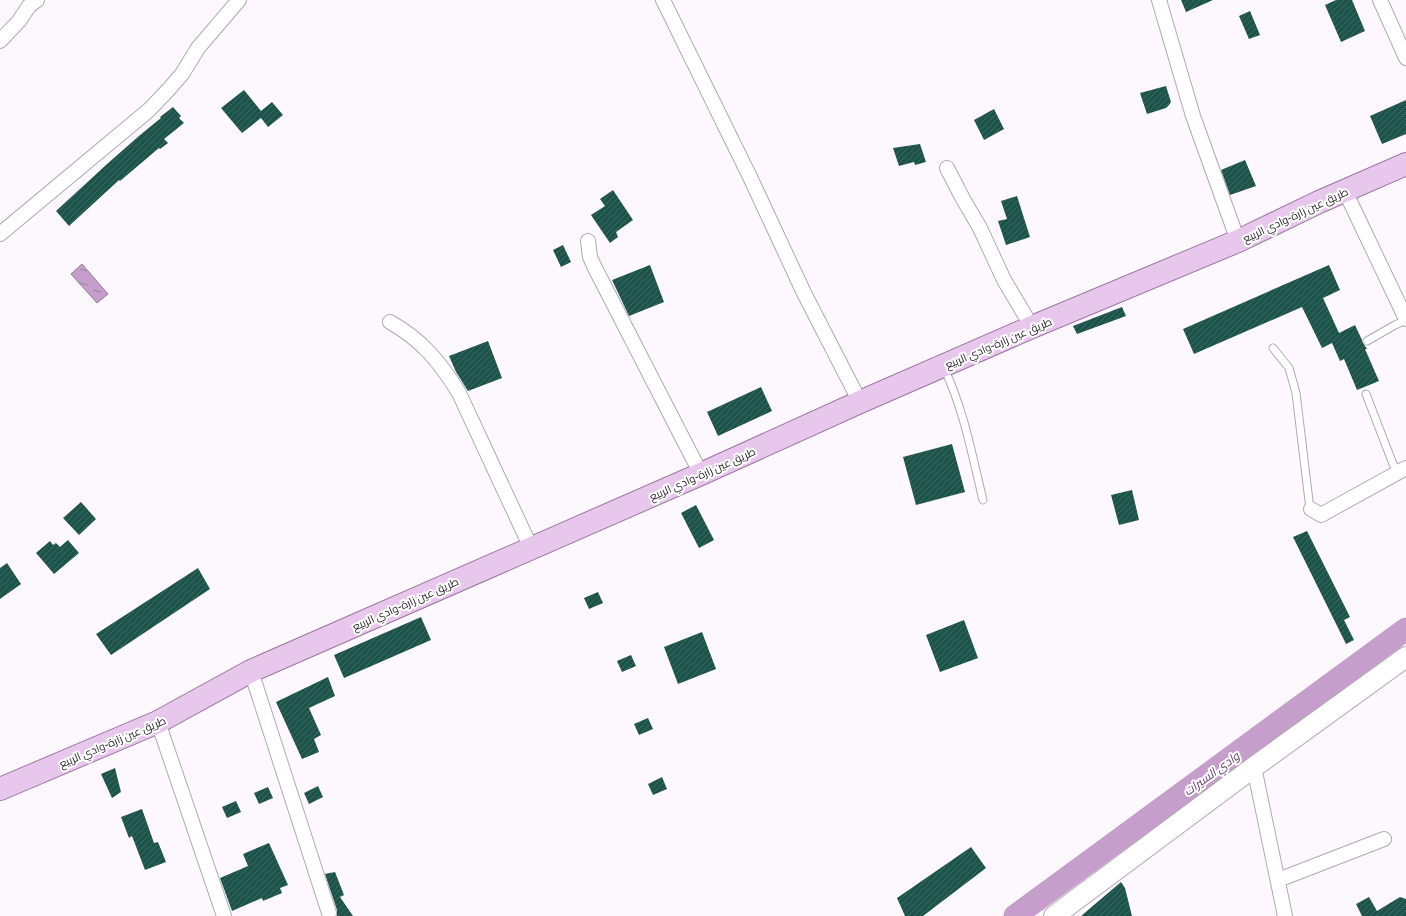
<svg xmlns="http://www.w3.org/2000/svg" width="1406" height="916" font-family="Literata,Cairo,serif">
<defs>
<pattern id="water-ripples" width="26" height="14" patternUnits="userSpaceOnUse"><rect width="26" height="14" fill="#c59ecb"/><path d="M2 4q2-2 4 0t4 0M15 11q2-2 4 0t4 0" fill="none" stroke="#a081a5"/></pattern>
<pattern id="building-hatch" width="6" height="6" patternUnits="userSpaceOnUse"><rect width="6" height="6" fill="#1c544b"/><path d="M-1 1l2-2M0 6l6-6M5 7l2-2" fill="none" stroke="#3d6962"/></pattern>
</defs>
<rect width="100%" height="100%" fill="#fdf7fe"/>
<!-- water -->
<path fill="url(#water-ripples)" stroke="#977b9b" d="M82 264 108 294 97 303 71 274Z"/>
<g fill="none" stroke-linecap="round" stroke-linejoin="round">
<!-- river -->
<path stroke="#c59ecb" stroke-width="23" d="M1015 916 1406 629"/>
</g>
<!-- building -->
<path fill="url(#building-hatch)" d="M1181 0H1213L1186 12Z
M1336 0H1352L1365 31 1341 42 1325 5Z
M1250 11 1260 35 1249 39 1239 16Z
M1166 86 1171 102 1169 105 1166 108 1147 114 1140 93Z
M244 90 261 111 272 102 283 115 268 127 261 118 242 133 221 108Z
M1406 100V134L1382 144 1370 116Z
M173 107 181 116 179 118 184 123 164 139 168 143 160 149 159 148 120 181 119 180 69 226 56 211 106 165 140 135 161 118 160 117Z
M994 109 1004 129 984 140 974 120Z
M920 144 926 162 915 165 914 162 899 166 893 148Z
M1245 160 1256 186 1230 195 1221 170Z
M613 190 633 220 616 232 618 237 610 243 591 215 605 206 600 199Z
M1017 196 1030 237 1006 245 998 221 1007 219 1001 201Z
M563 245 571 262 561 267 553 250Z
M650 265 664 302 629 316 612 280Z
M1329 265 1340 290 1323 298 1339 333 1355 325 1362 340 1363 343 1367 349H1365L1379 381 1357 390 1344 359 1340 361 1332 343 1322 348 1302 307 1194 354 1183 329Z
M1122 307 1126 316 1077 334 1073 326Z
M488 341 502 378 468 391 456 372 449 356Z
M761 387 772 411 718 436 707 412Z
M952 444 965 492 916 505 903 457Z
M1132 490 1139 520 1119 525 1111 495Z
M81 502 96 519 79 535 63 518Z
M696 505 714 540 699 548 681 513Z
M1307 531 1350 617 1344 620 1354 640 1346 644 1293 537Z
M68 540 79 553 54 574 36 553 50 541 53 545 56 543 60 547Z
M7 563 21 584 0 599V568Z
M198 568 210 589 111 655 96 634Z
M598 592 603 603 589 609 584 598Z
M421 617 431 640 344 678 334 655Z
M964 620 978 658 940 672 926 635Z
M702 632 716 669 678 684 664 647Z
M631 655 636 666 622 672 617 661Z
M328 677 335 696 309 708 321 735 314 739 319 752 302 759 276 702Z
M648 718 653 729 639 735 634 724Z
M115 768 121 792 112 798 101 774Z
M662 777 667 789 653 795 648 784Z
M318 786 323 797 309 804 304 793Z
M268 787 273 798 259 804 254 793Z
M236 801 241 812 227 818 222 807Z
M142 809 154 843 158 842 166 862 145 870 132 836 129 838 121 817Z
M269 843 288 885 280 888 282 893 263 901 262 898 232 911 220 878 248 866 243 854Z
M971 847 986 868 923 916H905L897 898Z
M335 872 344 895 340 897 353 916H337V910L325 874Z
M1121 882 1125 888 1132 916H1081Z
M1369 897 1377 911 1400 897 1406 899V916H1362L1356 904Z"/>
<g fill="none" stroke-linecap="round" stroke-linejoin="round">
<!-- service casing -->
<g stroke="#b1a9b2" stroke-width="9">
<path id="service" d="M1367 341 1395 325 1406 320
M1273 348 1289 368 1296 393 1309 501 1311 509
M944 368C964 410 972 455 983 500
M1366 394 1393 464 1398 473"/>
</g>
<!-- minor casing -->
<g stroke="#b1a9b2" stroke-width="16">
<path id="minor" d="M663 0 750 177 804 293 860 402
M1159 0 1193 116 1238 241
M1380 0 1406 58
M0 41 19 21 29 6 37 0
M947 168 963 199 980 228 1004 280 1032 327
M1345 191 1406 319
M0 234 149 110 169 89 182 74 198 48 239 0
M588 241 590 257 594 266 701 474
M390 322C422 340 440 362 459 393L531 548
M1311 509 1321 515 1406 468
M251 671 329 913
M158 722 224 916
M1254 767 1285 916
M1278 880 1384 839"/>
</g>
<!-- secondary casing -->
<g stroke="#b1a9b2" stroke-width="22">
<path id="secondary" d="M1054 916 1254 767 1406 657"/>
</g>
<!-- primary casing -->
<g stroke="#9b77a1" stroke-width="24">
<path id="primary" d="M0 789 158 722 251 671 701 474 860 402 1032 327 1238 241 1319 202 1406 164"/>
</g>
<!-- service -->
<use href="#service" stroke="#fff" stroke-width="7"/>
<!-- minor -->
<use href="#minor" stroke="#fff" stroke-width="14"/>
<!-- secondary -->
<use href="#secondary" stroke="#fff" stroke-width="20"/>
<!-- primary -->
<use href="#primary" stroke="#e8c7ed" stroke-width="22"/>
</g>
<g text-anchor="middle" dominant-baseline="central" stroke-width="4" stroke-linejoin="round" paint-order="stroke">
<!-- street labels -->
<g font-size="11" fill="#2b282b" stroke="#fff">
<text transform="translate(1295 214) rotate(-25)">طريق عين زارة-وادي الربيع</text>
<text transform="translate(998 342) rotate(-23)">طريق عين زارة-وادي الربيع</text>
<text transform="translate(702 473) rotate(-24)">طريق عين زارة-وادي الربيع</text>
<text transform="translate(405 603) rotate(-24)">طريق عين زارة-وادي الربيع</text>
<text transform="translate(112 741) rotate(-23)">طريق عين زارة-وادي الربيع</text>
</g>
<!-- water labels -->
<g font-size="12" font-style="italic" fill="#67376f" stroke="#fff">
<text transform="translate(1211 773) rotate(-36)">وادي السيرات</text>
</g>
</g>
</svg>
